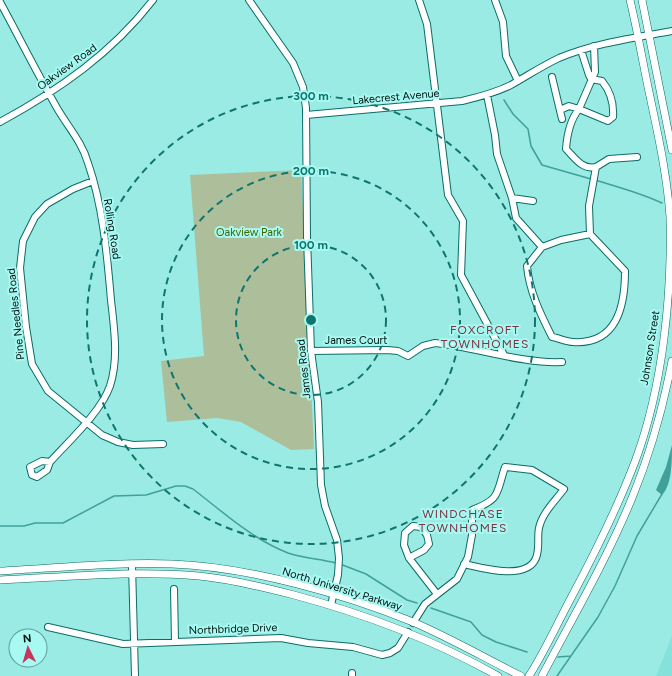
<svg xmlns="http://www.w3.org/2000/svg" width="672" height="676" font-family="Figtree,sans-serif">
<rect width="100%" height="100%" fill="#9aebe4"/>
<!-- built -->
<path fill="#85e2da" d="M672 636V676H656Z"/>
<!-- green -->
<path fill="#adbf9a" d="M301 170 314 449 291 450 241 422 217 418 167 422 161 361 204 356 190 175Z"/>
<!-- water -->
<path fill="#41a19a" d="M672 445C672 461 672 485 662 495L656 490 666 467Z"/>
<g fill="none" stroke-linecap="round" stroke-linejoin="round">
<!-- stream -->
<path stroke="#41a19a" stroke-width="1.5" d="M504 100 513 114 528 129 531 146 542 165 591 179
M595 180C618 187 641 193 662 203
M0 526H24L35 523H63L114 496 146 495 176 486H185L193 489C223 512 252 539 288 553 303 558 320 559 336 563
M340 564 366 574 407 600 417 603
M431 608 471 622 482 635 496 642 527 652
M558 657 571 656
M557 676 598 617 615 586 637 536 662 494"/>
<!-- minor casing -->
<g stroke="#0c6c67" stroke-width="8">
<path id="minor" d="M249 0 293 63 303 87 306 108 307 237 311 351 318 402 321 485 325 506 337 540 339 558 338 575 331 605
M419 0 427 24 448 195 463 221 461 275 504 355
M495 0 503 22 506 56 518 81
M0 2C19 37 37 73 57 108 68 127 82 142 88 163 103 206 107 254 111 300 114 328 119 358 110 386 101 412 68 442 50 462L47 470 37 477 32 475 30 467 42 461 50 462
M581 50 589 75 591 79 602 81C611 92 614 103 613 117L608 121 579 109C570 120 567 135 566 149 575 158 582 170 596 167
M552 77 562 119
M487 95 495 135 497 154 512 198 533 201
M560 110 569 106 579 109 595 72 594 46
M306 115 462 101C479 97 495 93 511 85 527 76 542 66 559 58 595 43 634 38 672 31
M0 122C59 90 112 53 153 0
M93 181 73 189 47 204 35 217 23 241 20 268 26 327 32 364 48 391 102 435 118 442 133 445 163 444
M512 198 516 218 542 247 527 266C529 291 541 315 552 337 559 338 566 342 573 342 617 345 625 306 625 271L590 234 561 240 542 247
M590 234 589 206 596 167 609 159 637 157
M311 351 387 350 398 351 408 356 423 346 435 343C476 347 522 364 562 362
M409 558 424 550 429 544 427 535 421 527 413 526 405 533 404 545 409 558 437 594
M132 565 135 676
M174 589 175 641
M413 623 425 604 457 579 468 557 472 535V510C501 499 496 494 505 467L532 470 564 489C556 500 542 513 539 528 537 538 540 548 536 558 527 581 482 568 464 564
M48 627 123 644 281 638 308 643 353 647 382 655 390 653 398 648 408 632
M352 673V676"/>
</g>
<!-- major casing -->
<g stroke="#0c6c67" stroke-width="8">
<path id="major" d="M642 0 672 150
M0 571C57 568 115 562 172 564 249 567 342 593 413 622 450 638 485 658 521 676
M0 580C65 577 134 570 199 576 231 579 263 587 294 595 365 614 434 640 498 676
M529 676C545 651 557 624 571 598 595 553 618 507 636 459 663 385 672 295 670 217 667 173 657 130 648 87 642 58 637 29 630 0
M542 676C573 617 607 559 632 498 650 454 663 408 672 361"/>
</g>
<!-- minor -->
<use href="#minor" stroke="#fff" stroke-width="6"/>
<!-- major -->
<use href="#major" stroke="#fff" stroke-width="7"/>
</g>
<!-- distance rings -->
<g fill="none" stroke="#0f766e" stroke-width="2" stroke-dasharray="7 5">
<circle cx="311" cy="320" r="75"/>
<circle cx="311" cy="320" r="149"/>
<circle cx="311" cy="320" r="224"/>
</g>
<g text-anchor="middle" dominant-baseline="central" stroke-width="4" stroke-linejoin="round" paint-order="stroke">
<!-- street labels -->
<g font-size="11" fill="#00110f" stroke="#a7f9f1">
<text transform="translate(67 67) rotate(-36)">Oakview Road</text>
<text transform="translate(396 97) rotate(-5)">Lakecrest Avenue</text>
<text transform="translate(112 229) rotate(81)">Rolling Road</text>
<text transform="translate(16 314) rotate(-96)">Pine Needles Road</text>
<text x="356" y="340">James Court</text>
<text transform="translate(650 348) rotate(-81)">Johnson Street</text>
<text transform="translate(304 369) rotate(-96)">James Road</text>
<text transform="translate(342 589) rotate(17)">North University Parkway</text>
<text transform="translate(233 629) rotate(-2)">Northbridge Drive</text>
</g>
<!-- park labels -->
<g font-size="11" fill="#426301" stroke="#a7f9f1">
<text x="249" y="232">Oakview Park</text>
</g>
<!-- neighbourhood labels -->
<g font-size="12" letter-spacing="1" fill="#7c3544" stroke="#a7f9f1">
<text x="485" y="330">FOXCROFT<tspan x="485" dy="14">TOWNHOMES</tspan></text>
<text x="463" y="514">WINDCHASE<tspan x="463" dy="14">TOWNHOMES</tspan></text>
</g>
</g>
<circle cx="311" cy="320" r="6" fill="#0f766e" stroke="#a7f9f1" stroke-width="2"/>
<g font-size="12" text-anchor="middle" font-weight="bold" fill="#0f766e" stroke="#a7f9f1" stroke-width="4" stroke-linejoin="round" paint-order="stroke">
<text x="311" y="100">300 m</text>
<text x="311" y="175">200 m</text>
<text x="311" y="249">100 m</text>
</g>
<!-- north arrow -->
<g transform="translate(28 648) rotate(355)"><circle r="19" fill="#a7f9f1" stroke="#649c97"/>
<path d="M0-3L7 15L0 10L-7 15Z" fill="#c5365e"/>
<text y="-6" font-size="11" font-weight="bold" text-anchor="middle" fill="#00110f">N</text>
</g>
</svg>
